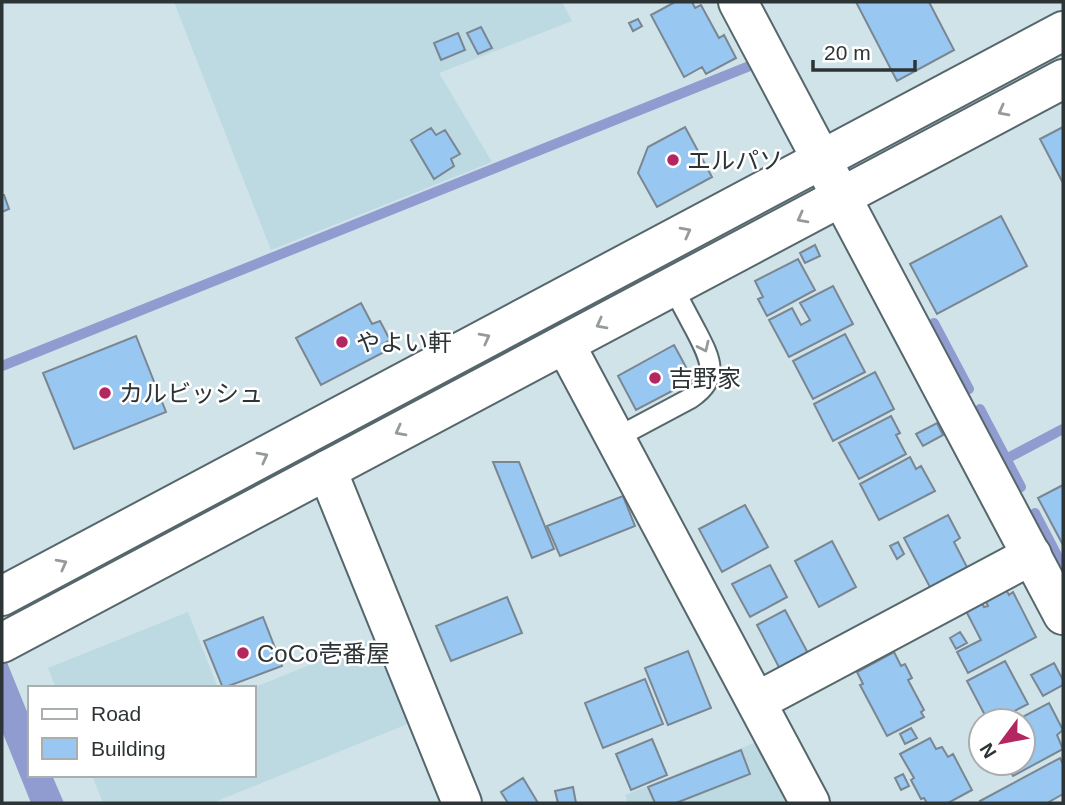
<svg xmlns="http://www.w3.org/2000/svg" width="1065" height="805" font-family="Arial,'Noto Sans JP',sans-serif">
<rect width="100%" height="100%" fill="#cfe3e9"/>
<!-- built -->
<path fill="#bdd9e2" d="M174 2H562L572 21 439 73 492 162 271 250Z
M188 612 218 688H56L48 668Z
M381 636 415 721 212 803H103L92 775H254L253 688Z
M764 739 798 803H628L625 795Z"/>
<!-- water -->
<path fill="#909bcf" d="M2 650 30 719V775H52L64 803H31L2 731Z"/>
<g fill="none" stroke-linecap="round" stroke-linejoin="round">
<!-- stream -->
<path stroke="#909bcf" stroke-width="10" d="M934 323 969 389
M2 366 752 65
M980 409 1021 487
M1006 459 1063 429
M1035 513 1061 563"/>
</g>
<!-- building -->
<path fill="#98c7f1" stroke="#7a8691" stroke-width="2" d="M675 2H692L695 8 701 5 719 38 724 35 736 58 706 74 702 67 684 77 651 15Z
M856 2H929L954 50 897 81Z
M638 19 642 26 633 31 629 23Z
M481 27 492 48 478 54 467 33Z
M458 33 465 50 441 60 434 43Z
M685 127 712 177 657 207 638 173 648 147Z
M1063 127V183L1040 139Z
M431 128 436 135 445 130 460 154 451 159 454 166 434 179 411 140Z
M2 195H4L9 209 2 212Z
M1001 216 1027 266 937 314 910 264Z
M815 245 820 256 805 263 800 253Z
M798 259 815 290 767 316 758 299 763 297 755 281Z
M833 286 853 324 789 357 769 320 792 308 801 325 810 320 800 303Z
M361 303 372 324 380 321 390 340 383 344 386 351 321 385 296 338Z
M845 334 865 372 813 399 793 361Z
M136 336 166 412 74 449 43 373Z
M674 345 693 380 636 410 618 376Z
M875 372 894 409 833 441 814 404Z
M891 416 900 433 896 435 906 454 859 479 839 443Z
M937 423 943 435 923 446 916 434Z
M910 457 916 469 921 466 935 491 879 520 860 484Z
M493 462H519L554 549 532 558Z
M1063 485V545L1038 498Z
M623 496 635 526 560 556 547 526Z
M745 505 768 547 722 572 699 529Z
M948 515 960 538 954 542 969 571 932 591 904 538Z
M832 541 856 587 819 607 795 561Z
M898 542 904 554 897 559 890 546Z
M770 565 787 597 750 617 732 584Z
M1004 586 1009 595 1013 592 1036 637 968 673 957 652 981 640 966 611 980 599 984 607 988 606 984 597Z
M507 597 522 633 451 661 436 626Z
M785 610 809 655 781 671 757 625Z
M263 617 282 666 223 688 204 641Z
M960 632 967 643 956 649 950 638Z
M688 651 711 708 668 725 645 668Z
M894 652 901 666 905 664 912 678 908 680 924 710 921 712 924 717 887 736 860 685 863 684 857 672Z
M1005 661 1028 704 995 721H988L967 681Z
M1054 663 1063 680V685L1043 696 1031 675Z
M645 679 663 724 603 748 585 703Z
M1049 703 1063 730 1057 735 1063 749 1013 776 1006 763H1023V721H1015Z
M911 728 917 738 905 744 900 734Z
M930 738 936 749 942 747 948 757 953 754 972 790 948 803H927L924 798 921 799 911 780 914 778 900 754Z
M652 739 667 775 631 790 616 754Z
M741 750 750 774 676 803H655L648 787Z
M1060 758 1063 764V794L1047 803H981L980 801Z
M903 774 909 786 901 790 895 778Z
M523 778 538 803H508L501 792Z
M573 787 576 803H558L555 791Z"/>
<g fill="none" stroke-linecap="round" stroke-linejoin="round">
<!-- lane casing -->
<g stroke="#56676c" stroke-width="23">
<path id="lane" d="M616 438 691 398C721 378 710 358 696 331 688 316 680 301 672 286"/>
</g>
<!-- street casing -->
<g stroke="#56676c" stroke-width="42">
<path id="street" d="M565 344 810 803
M327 470 462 803
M756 702 1032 555"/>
</g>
<!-- secondary casing -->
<g stroke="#56676c" stroke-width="42">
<path id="secondary" d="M738 2 1063 615
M2 596 1063 31
M2 643 1063 79"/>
</g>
<!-- lane -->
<use href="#lane" stroke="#fff" stroke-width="19"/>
<!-- street -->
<use href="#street" stroke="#fff" stroke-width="38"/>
<!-- secondary -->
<use href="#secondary" stroke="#fff" stroke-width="38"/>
</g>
<!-- one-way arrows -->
<defs><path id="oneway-chevron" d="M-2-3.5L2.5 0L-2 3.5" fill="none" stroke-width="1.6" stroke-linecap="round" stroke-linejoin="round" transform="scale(1.75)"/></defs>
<g stroke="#969a9a">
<use href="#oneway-chevron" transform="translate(1003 111) rotate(152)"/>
<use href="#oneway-chevron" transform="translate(802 218) rotate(152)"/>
<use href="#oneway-chevron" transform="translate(686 232) rotate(-28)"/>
<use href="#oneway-chevron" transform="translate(601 324) rotate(152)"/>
<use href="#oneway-chevron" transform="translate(485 338) rotate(-28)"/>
<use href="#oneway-chevron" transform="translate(704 347) rotate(65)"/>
<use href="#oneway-chevron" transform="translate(400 431) rotate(152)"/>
<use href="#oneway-chevron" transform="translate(263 457) rotate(-28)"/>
<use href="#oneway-chevron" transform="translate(62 564) rotate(-28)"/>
</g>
<!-- markers -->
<g fill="#b3265f" stroke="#fff" stroke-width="2.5">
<circle cx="673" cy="160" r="7"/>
<circle cx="342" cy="342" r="7"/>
<circle cx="655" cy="378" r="7"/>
<circle cx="105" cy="393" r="7"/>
<circle cx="243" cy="653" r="7"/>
</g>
<g text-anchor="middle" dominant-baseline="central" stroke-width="5" stroke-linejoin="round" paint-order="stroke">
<!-- poi labels -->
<g font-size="24" fill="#2d3436" stroke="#fff" text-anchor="start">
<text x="687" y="160">エルパソ</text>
<text x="356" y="342">やよい軒</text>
<text x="669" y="378">吉野家</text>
<text x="119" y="393">カルビッシュ</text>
<text x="257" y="653">CoCo壱番屋</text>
</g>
</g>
<!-- border -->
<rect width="1065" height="805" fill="none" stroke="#2d3436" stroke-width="7"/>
<!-- legend -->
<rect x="28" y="686" width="228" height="91" fill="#ffffff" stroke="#abaeaf" stroke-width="2"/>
<rect x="42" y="709" width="35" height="10" fill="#ffffff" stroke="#abaeaf" stroke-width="2"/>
<text x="91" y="721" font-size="21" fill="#2d3436">Road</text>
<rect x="42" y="738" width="35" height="21" fill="#98c7f1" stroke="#abaeaf" stroke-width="2"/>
<text x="91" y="756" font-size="21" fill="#2d3436">Building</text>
<!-- north arrow -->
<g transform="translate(1002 742) rotate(238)"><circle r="33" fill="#ffffff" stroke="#abaeaf" stroke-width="2"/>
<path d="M0-5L12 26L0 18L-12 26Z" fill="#b3265f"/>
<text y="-10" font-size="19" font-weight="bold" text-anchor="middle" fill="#2d3436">N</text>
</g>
<!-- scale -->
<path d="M813 60v10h102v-10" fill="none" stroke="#2d3436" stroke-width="3.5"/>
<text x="824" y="60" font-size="21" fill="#2d3436" stroke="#ffffff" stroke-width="5" paint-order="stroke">20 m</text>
</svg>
